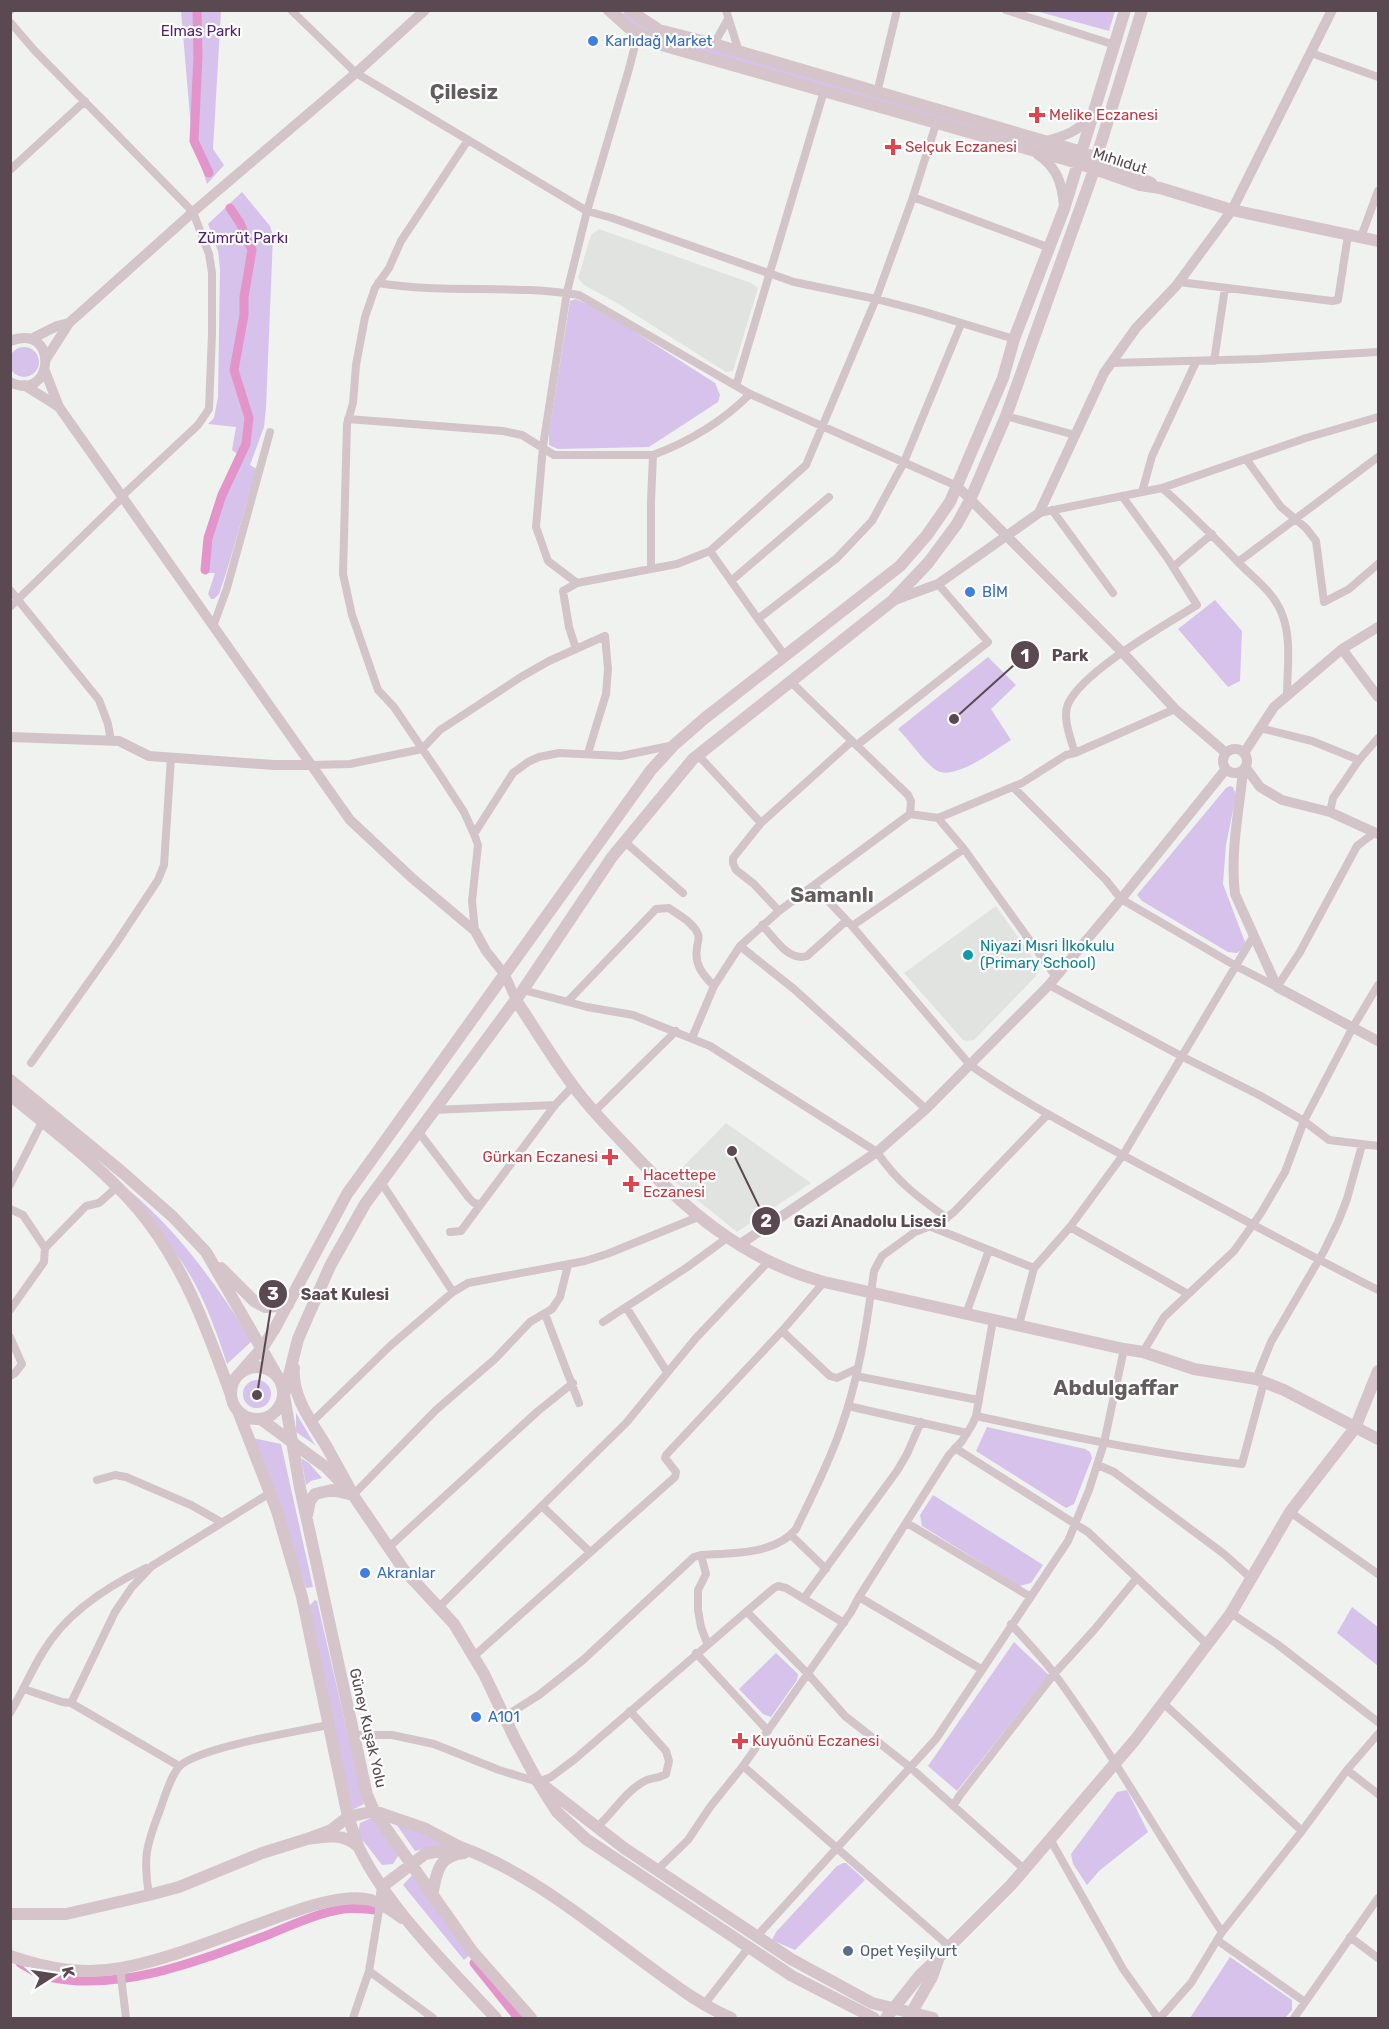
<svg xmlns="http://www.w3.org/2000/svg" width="1389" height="2029" font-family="Rubik,sans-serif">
<rect width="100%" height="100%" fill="#f0f2f0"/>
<!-- education -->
<path fill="#e1e3e1" d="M599 229 751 283 758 288 733 371 726 372 617 303 584 285 578 278 591 235Z
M996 906 1038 965 1036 976 974 1040 966 1041 963 1040 904 973Z
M726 1123 811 1183 737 1232 671 1179Z"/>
<!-- green -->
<path fill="#d6c2eb" d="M181 11H221L213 149 224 165 207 184 192 140Z
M615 11C624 10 642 26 651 31L1035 143 1034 145 665 41 631 24Z
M1036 11H1115L1109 31Z
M242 192 270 226 273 236 266 408 264 427 250 465 257 469C243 510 234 552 219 594L214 599H211L208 594 215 573H203L206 540 237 454 232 450 236 427 208 424 214 418 218 397 220 269 218 251 208 224Z
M576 299 604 312 715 383 720 395 718 402 649 447 558 449 549 445V432L570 301Z
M9 362a15 15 0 1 1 30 0a15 15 0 1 1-30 0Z
M1215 600 1242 631 1240 681 1228 687 1178 629Z
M988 657 1016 685 991 709 1011 740C995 750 953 782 936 770 924 762 909 740 898 729Z
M1230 786 1233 787 1236 795 1226 845 1223 884 1245 942 1244 948 1237 953 1228 952 1142 901 1137 895 1226 788Z
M130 1191C180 1233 217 1286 252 1341L227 1364C218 1336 208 1308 194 1282 176 1250 152 1220 130 1191Z
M243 1394a14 14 0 1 1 28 0a14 14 0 1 1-28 0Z
M296 1413 315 1445 296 1432Z
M987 1427 1085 1449 1090 1452 1092 1458 1074 1504 1066 1508 976 1451Z
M253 1438 281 1444 313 1587 306 1588Z
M301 1458 309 1463 322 1478 311 1481 306 1485Z
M933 1495 1043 1565 1031 1583 1019 1586 922 1526 920 1515Z
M315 1600 317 1601 364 1804 352 1810 308 1607Z
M1352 1607 1378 1627V1666L1337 1633Z
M1014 1642 1049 1675 957 1791 928 1766Z
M776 1653 798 1674 797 1680 771 1717 763 1714 739 1689Z
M1127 1790 1148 1832 1099 1871 1087 1885 1073 1864 1071 1854 1117 1792Z
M371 1818H375L400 1853 393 1864 382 1865 358 1834 360 1823Z
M396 1824 414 1829 445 1844 415 1851Z
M843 1863H846L865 1880 795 1950 772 1940 776 1932 837 1866Z
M414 1873 473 1952 464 1960 403 1885Z
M1230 1957 1292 2000V2010L1285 2018H1190Z"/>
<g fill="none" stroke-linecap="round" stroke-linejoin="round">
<!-- canal -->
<path stroke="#e394cb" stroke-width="9" d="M197 10 198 56 194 141 209 173
M205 570 208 538 222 495 246 444 249 418 234 370 244 315V297L252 250 240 223 230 208
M20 1963C29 1968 39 1975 49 1977 121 1993 204 1959 270 1934 294 1924 318 1913 343 1909 353 1908 365 1909 375 1910
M474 1963 518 2018"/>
<!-- minor -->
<path stroke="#d3c4ca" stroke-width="8" d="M291 10 356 73 587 211 612 218 794 282 876 299 922 311 1014 339
M726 10 739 52
M1006 10 1115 45
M10 11 11 10
M10 22 35 51 193 212 209 254 212 273V334L209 409 198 425 122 496
M714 44 728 19
M1311 53 1378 77
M877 93 897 10
M468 140 401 241 389 268 375 288 365 317 356 365 353 403 347 424 343 574 352 615 378 690 394 707 440 775 464 812 474 834 478 845 472 901 475 931
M10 170 85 101
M913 197 1050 248
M1361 237 1378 191
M1179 282 1332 301 1338 300 1348 235
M378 283C445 294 513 284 579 295L750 394 957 486
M1214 361 1225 288
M1111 363 1258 359 1378 352
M736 386 824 91
M1006 416 1075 435
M348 419 503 431 522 435 554 455H653
M1246 459 1281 507 1306 528 1316 541 1324 602 1349 589 1378 564
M1162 488C1189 511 1213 536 1238 562 1253 578 1274 592 1282 614 1292 639 1287 670 1287 696
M1142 492 1152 456 1196 362
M1052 510 1113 593
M1039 513 1162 488 1306 438 1378 417
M710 551 758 619
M1238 562 1378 457
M1173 567 1212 534
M651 569V501L653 455C688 442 723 421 750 394
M731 581 829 497
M577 583 548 561 536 527 543 446 567 292 587 211 629 69 638 33
M10 590 99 700 108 724 111 741
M10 607 123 497
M214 624 227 588 270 432
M576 649 569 627 563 591 577 583 677 564 710 551 806 465 876 299 913 197 936 124
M786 657 758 619 837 558 872 521 904 462 961 324
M791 682 908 795 911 801 910 814
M1260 728 1312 741 1359 760 1378 738
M857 745 988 642 938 584
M1075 753C1071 740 1062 717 1068 704 1083 671 1165 625 1197 605L1168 559 1122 496
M698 755 761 823
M311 765 350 764 422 749 440 730 521 677 549 661 605 636 608 669 606 694 588 753
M1013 787 1106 880 1121 899 1236 966 1277 987 1300 952 1357 846 1374 833
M1330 812 1333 798 1359 760
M938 818 964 849 1056 977
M474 834 513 773 528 762 539 757 559 753 621 756 674 745
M625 842 683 893
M814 886 852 926 970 1065C1030 1107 1096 1141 1160 1175 1233 1214 1305 1253 1378 1290
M779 911 754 884 736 870 733 863V858L761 823 852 741
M849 923 852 926 964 849
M762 925C774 937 788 962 807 956L846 921
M740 946 794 989 926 1109
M1049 985 1183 1057 1261 1096 1304 1121 1329 1140 1378 1146
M523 990 587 1007 633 1015 710 1046 877 1152C896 1181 919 1198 947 1218
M568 1001 656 909 669 908C678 915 693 922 698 934 700 939 697 943 697 948 694 965 703 975 714 986
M692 1038 714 986 740 946 779 911 910 814 938 818 1022 783 1066 755 1075 753 1175 709
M31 1063 115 945 158 880 164 865 171 757
M433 1110 555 1105
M594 1112 676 1031
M418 1131 469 1198 474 1203 481 1204 555 1105 573 1086
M381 1182 453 1292
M10 1185 42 1122
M10 1209 23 1215 45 1248 86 1206 99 1203 117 1187
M929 1226 1034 1268
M1070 1227 1188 1294
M450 1232 461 1231 481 1204
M626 1307 667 1372
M10 1310 44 1262 45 1248
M545 1314 579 1403
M966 1314 989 1250
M603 1322 686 1268 727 1238
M1019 1325 1034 1268 1070 1227 1123 1155 1253 937
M782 1331 830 1376 837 1378 856 1369
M10 1337 22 1364 15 1373 10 1376
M1143 1352 1164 1317 1234 1251 1261 1213 1285 1172 1304 1121 1353 1027 1378 985
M856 1376 978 1400
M1256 1379 1271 1342 1324 1251 1338 1222 1347 1199 1362 1145
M848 1406 967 1433
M976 1416C1064 1435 1152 1454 1242 1464L1264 1382
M312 1422 390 1346 453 1292 468 1283 585 1261 607 1254 698 1217
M955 1448 1088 1532 1207 1644
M1098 1465 1114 1472 1224 1554 1252 1579
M97 1480 115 1475 126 1477 191 1505 221 1522
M353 1495 436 1410 495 1359 530 1322 552 1309 560 1297 568 1265
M543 1507 590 1552
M1290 1512 1378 1574
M907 1523 1029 1596
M791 1535 826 1569
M388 1548 538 1411 573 1383
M701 1555 706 1574 698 1590V1610L701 1627 707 1643
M859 1597 981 1669
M804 1598 897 1471 907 1454 921 1422
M439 1607 626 1423 696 1338 768 1262
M747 1612 808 1674 845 1716 911 1768 1024 1869
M1231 1613 1277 1644 1378 1722
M1011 1624C1026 1641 1043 1658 1056 1676 1116 1758 1165 1847 1222 1932
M696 1653 768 1731
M474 1656 675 1477 676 1472 665 1458 666 1455 782 1331 824 1282
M24 1689 62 1702 71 1703 179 1766
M71 1703 115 1612 132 1587 152 1566 270 1493
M1163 1703 1302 1831
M10 1713C22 1693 31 1671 43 1652 66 1613 106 1587 146 1568
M504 1717 539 1695 583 1660 694 1557 701 1555C731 1553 775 1555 796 1529 812 1496 829 1463 841 1428 859 1378 867 1323 874 1271L882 1256 915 1232 941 1222 954 1212 1048 1114
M354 1735H392L434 1744 499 1770 538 1782 551 1777 575 1759 774 1588 778 1586 786 1588 844 1623
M743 1766 950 1947
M1347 1770 1378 1794
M953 1806 960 1795 1054 1674 1094 1630 1136 1579
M597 1827C613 1813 625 1792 643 1782 650 1777 656 1780 666 1774L669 1761 666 1751 630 1711
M1050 1839 1123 1969 1158 2018
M657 1870 688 1840 710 1807 743 1766 851 1612 859 1597 949 1455 962 1441 972 1425 976 1416 993 1320
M149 1895C143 1857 146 1846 160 1810 165 1796 169 1780 178 1768 193 1748 300 1731 328 1725
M757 1936 936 1739 1068 1541 1089 1490 1104 1443 1124 1349
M1350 1937 1378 1958
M1217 1940 1305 2002
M120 1968 126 2018
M369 1971 433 2018
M703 2006 749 1947
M353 2018 369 1971 380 1904
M1160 2018 1191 1983 1222 1932 1302 1831 1347 1770 1378 1734
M1294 2018 1378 1898"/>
<!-- tertiary -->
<path stroke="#d3c4ca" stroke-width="10" d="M1046 141C1065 136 1079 131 1092 115
M1037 154C1057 167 1062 183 1064 206
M69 323 193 212 356 73 425 10
M31 339 57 326 69 323 46 359
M10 341C60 322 54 404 10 382
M24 385 59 407 45 371
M59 407 350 820 412 878 475 931 486 951 505 975 516 1000
M957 486 1123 653 1175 709 1226 753
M892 601 938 584 1039 513 1104 373 1136 328 1176 286 1232 210 1332 10
M1342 649 1378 697
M10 737 119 741 149 756 274 765H311
M1223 761a12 12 0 1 1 24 0a12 12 0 1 1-24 0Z
M1244 753 1274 707 1342 649 1378 627
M1246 768 1260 787 1282 800 1330 812 1378 834
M1243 771C1239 811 1230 853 1235 894L1277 987 1378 1041
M739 1245 877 1152 926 1109 1049 985 1121 899 1226 769"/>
<!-- secondary -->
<path stroke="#d6c4cb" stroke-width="12" d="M609 10 628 27 658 44 1078 163 1140 185 1160 188 1232 210 1378 241
M629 10 659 30 714 44 1082 152 1151 183
M516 1000C535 1029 553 1059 574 1087 590 1109 609 1128 628 1148 684 1209 743 1260 824 1282L1124 1349 1143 1352 1194 1369 1256 1379 1284 1390 1378 1439
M10 1080 122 1172 173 1217 206 1252 279 1379
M10 1095C53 1131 100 1165 137 1208 183 1262 207 1329 231 1395
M221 1268 254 1301 265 1307 288 1305
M231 1393a26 26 0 1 1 52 0a26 26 0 1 1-52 0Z
M241 1372 263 1347 275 1328 347 1194 651 770 674 745 705 718 900 566 927 535 950 502 1003 378 1014 339 1064 209 1125 10
M238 1411 277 1511 302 1597 348 1817C352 1827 355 1838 359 1848 388 1908 450 1969 496 2018
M262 1420 327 1468 353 1495C345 1479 336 1464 328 1449 314 1425 291 1397 294 1368
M307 1515 310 1501 315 1494 332 1490 353 1495 404 1570 454 1624 484 1674 515 1739 538 1782 557 1812 586 1839 792 1976 874 2018
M544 1786 624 1848 791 1959 872 2003 933 2018
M358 1846C342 1833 327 1836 307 1839L331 1830 348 1817 374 1811 426 1829 460 1847 425 1854 383 1886 382 1894
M460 1847C529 1872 587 1921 646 1964 675 1985 697 2003 731 2018
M432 1895C437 1873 437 1856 464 1853
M10 1914H66L149 1895 179 1887 262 1853 307 1839
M10 1956C48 1969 83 1975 122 1968 168 1959 212 1941 256 1925 287 1914 339 1892 371 1900 382 1903 393 1912 402 1918
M939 1957 1011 1885 1135 1740 1231 1613 1290 1512 1355 1428 1378 1371
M531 2018 472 1951 374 1811 367 1795 300 1488 284 1395 298 1339 330 1266 365 1204 523 990 612 857 693 759 892 601 928 563 957 524 970 500 1006 416 1094 170 1096 159 1142 10
M886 2018 920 1975 939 1957 932 1977 909 2017"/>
</g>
<!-- markers -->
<g fill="#3f7fe0" stroke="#fff" stroke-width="2">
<circle cx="593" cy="41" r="6"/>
<circle cx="970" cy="592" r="6"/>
<circle cx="365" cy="1573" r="6"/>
<circle cx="476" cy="1717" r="6"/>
</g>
<g fill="#e0444e" stroke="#fff" stroke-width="2">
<path d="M1034 106h6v6h6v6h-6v6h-6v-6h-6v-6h6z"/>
<path d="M890 138h6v6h6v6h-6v6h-6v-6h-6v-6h6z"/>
<path d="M607 1148h6v6h6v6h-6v6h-6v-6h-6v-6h6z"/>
<path d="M628 1175h6v6h6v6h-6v6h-6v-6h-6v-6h6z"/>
<path d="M737 1732h6v6h6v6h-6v6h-6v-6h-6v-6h6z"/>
</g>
<circle fill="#0f9aa8" stroke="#fff" stroke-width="2" cx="968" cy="955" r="6"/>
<circle fill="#5c6f8a" stroke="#fff" stroke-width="2" cx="848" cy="1951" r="6"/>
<g text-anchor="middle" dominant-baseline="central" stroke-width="4.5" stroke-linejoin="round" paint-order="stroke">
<!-- park labels -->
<g font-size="15" fill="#542076" stroke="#fff">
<text x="201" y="31">Elmas Parkı</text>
<text x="243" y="238">Zümrüt Parkı</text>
</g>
<!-- shop labels -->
<g font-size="15" fill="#366cbe" stroke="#fff" text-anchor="start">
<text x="605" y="41">Karlıdağ Market</text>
<text x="982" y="592">BİM</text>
<text x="377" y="1573">Akranlar</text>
<text x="488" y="1717">A101</text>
</g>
<!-- health labels -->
<g font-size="15" fill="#be3a42" stroke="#fff" text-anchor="start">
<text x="1049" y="115">Melike Eczanesi</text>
<text x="905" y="147">Selçuk Eczanesi</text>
<text x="598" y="1157" text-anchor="end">Gürkan Eczanesi</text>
<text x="643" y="1175">Hacettepe<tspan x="643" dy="17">Eczanesi</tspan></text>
<text x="752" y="1741">Kuyuönü Eczanesi</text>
</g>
<!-- street labels -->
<g font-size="15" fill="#5b4951" stroke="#fff">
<text transform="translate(1120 161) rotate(18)">Mıhlıdut</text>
<text transform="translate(368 1728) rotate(77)">Güney Kuşak Yolu</text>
</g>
<!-- culture labels -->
<g font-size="15" fill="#0d838f" stroke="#fff" text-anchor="start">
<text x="980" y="946">Niyazi Mısri İlkokulu<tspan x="980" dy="17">(Primary School)</tspan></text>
</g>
<!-- service labels -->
<g font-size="15" fill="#4e5e75" stroke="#fff" text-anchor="start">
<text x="860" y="1951">Opet Yeşilyurt</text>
</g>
<!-- district labels -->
<g font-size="21" font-weight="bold" fill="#645d5f" stroke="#fff">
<text x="464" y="91">Çilesiz</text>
<text x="832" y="894">Samanlı</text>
<text x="1116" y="1387">Abdulgaffar</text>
</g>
</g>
<!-- callouts -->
<path fill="none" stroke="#5b4951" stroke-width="2" d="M954 719L1025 655M732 1151L766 1221M257 1395L273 1294"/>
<g fill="#5b4951" stroke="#fff" stroke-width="2">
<circle cx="954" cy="719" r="6"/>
<circle cx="732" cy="1151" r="6"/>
<circle cx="257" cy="1395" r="6"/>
<circle cx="1025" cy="655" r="15"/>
<circle cx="766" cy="1221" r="15"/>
<circle cx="273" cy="1294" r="15"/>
</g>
<g font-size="18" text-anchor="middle" font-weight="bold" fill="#fff">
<text x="1025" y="662">1</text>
<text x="766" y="1227">2</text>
<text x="273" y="1300">3</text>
</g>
<g font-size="16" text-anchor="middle" font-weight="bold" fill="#5b4951" stroke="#fff" stroke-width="4.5" stroke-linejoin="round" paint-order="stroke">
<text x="1070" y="661">Park</text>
<text x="870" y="1227">Gazi Anadolu Lisesi</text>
<text x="345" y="1300">Saat Kulesi</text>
</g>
<!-- border -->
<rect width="1389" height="2029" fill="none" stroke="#5b4951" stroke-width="24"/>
<!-- north arrow -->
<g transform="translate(54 1975) rotate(78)" stroke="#ffffff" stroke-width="4.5" paint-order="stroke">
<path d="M0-4.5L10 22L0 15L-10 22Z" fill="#5b4951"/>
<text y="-9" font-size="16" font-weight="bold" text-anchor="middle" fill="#5b4951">K</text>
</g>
</svg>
